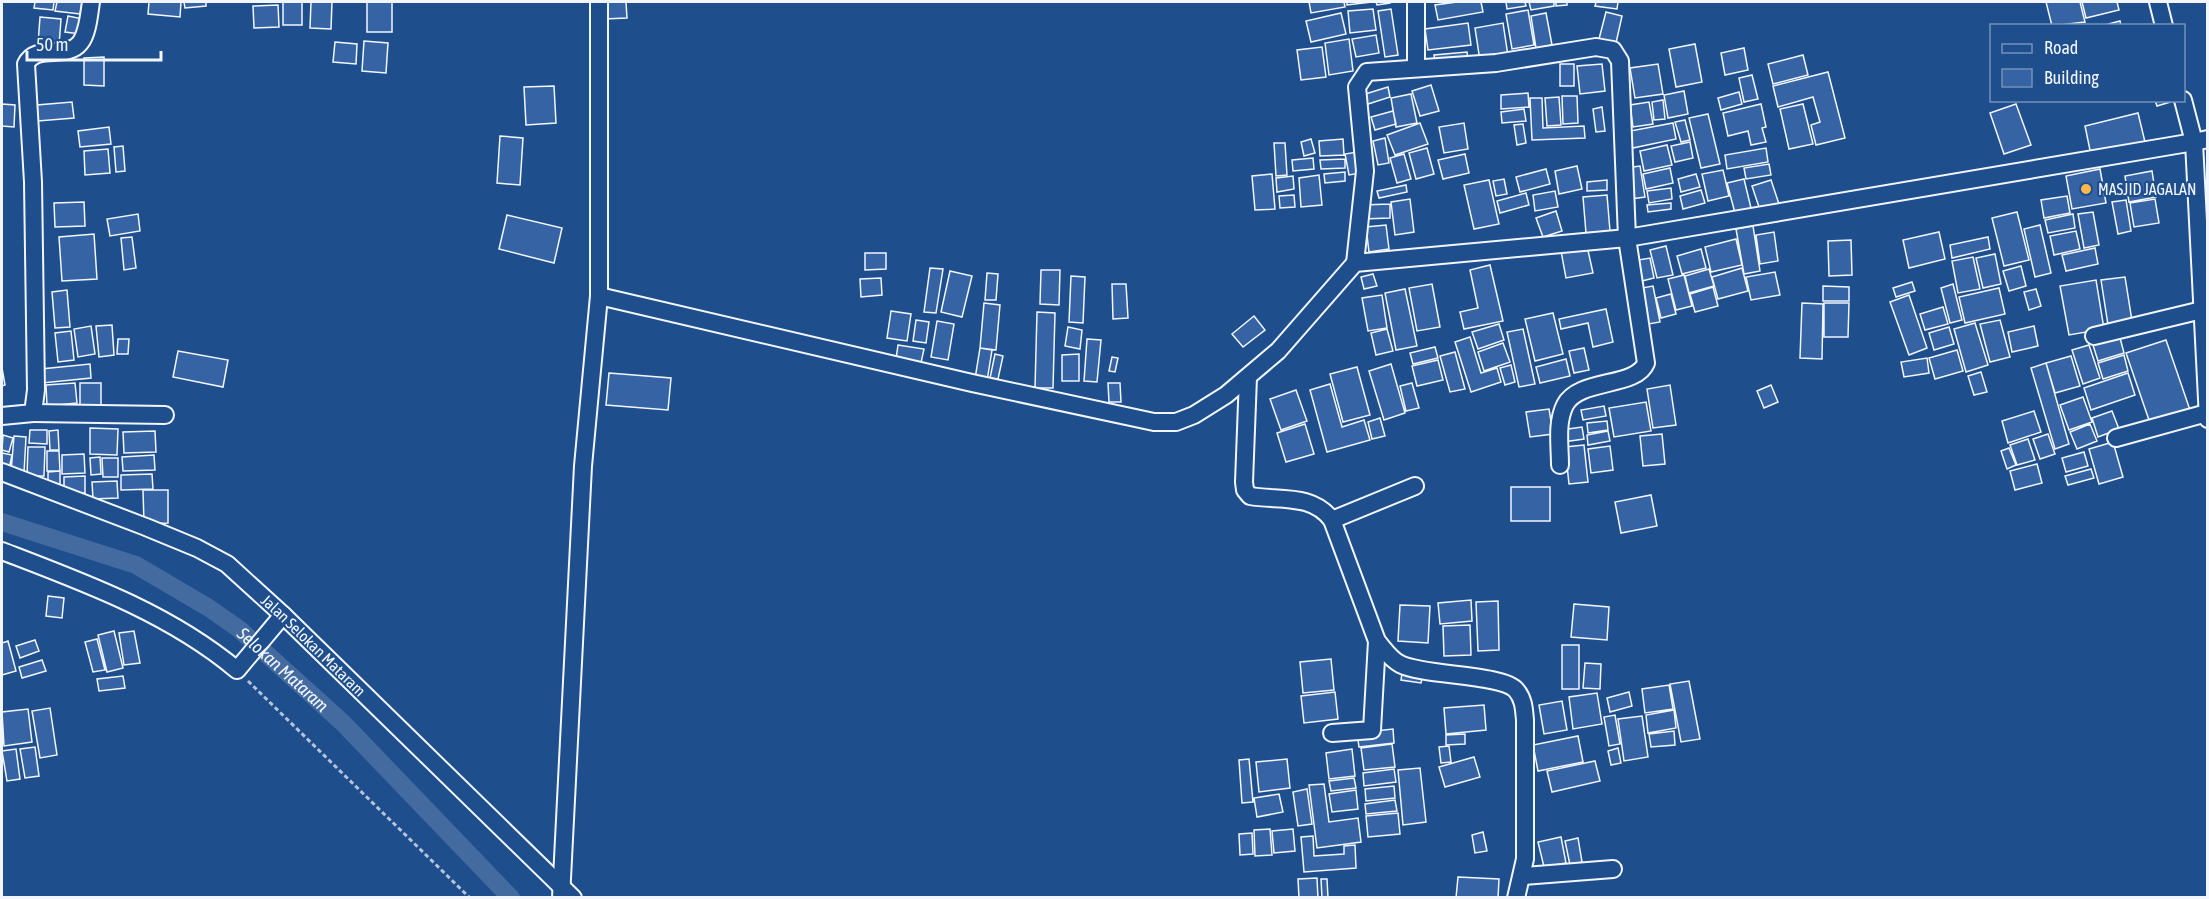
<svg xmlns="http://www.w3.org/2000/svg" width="2209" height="899" font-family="'Asap Condensed',sans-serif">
<rect width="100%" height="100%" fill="#1f4e8c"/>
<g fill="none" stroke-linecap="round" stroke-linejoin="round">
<!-- canal -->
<path stroke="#446ba0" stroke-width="18" id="s1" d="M2 522 136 565 209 608 239 629 343 723 511 898"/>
</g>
<!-- building -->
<path fill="#3563a3" stroke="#f2f6ff" stroke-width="1.5" d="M35 2H54L53 10 34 8Z
M57 2H82L80 14 55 11Z
M149 2H181L180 17 148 14Z
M184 2H206V6L185 8Z
M283 2H302V25H283Z
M311 2H332L331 29 310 28Z
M367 2H392V32H367Z
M604 2H626L627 18 604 19Z
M1309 2H1344L1345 7 1311 13Z
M1347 2H1372L1347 5Z
M1376 2H1390V3L1377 5Z
M1457 2H1481L1483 12 1438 20 1435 5Z
M1506 2H1525L1526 6 1507 9Z
M1529 2H1554V6L1531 10Z
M1556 2H1567V5L1556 6Z
M1596 2H1618L1617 9 1595 6Z
M2046 2H2080L2085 22 2052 26Z
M2082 2H2117L2119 10 2086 18Z
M278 5 279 27 254 28 253 6Z
M1373 9 1376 30 1350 33 1348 11Z
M1391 9 1398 55 1385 57 1378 11Z
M1528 10 1534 45 1512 49 1506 14Z
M1606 12 1622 16 1616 43 1599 39Z
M1341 13 1346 34 1311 42 1306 21Z
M1546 13 1552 45 1536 48 1531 16Z
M68 16 83 19 80 34 65 32Z
M40 17 61 19 59 46 38 44Z
M2120 21 2121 26H2101Z
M1468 23 1471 45 1428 50 1425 29Z
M1503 23 1508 56 1480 61 1475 28Z
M1376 35 1379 53 1356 57 1352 39Z
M1349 39 1353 71 1329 75 1325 43Z
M364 41 388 43 386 73 362 71Z
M335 42 357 44 356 64 333 62Z
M1695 44 1702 82 1676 87 1669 49Z
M1322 47 1326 77 1301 80 1297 50Z
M1744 48 1748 70 1725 75 1721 53Z
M1467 52 1468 60 1435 63 1434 55Z
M1803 55 1808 75 1773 84 1768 64Z
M104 57V86L84 85V58Z
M1560 64H1574V86H1560Z
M1602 64 1605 91 1580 94 1577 66Z
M1658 64 1663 94 1635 98 1630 68Z
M1828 72 1845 138 1816 145 1811 125 1820 122 1813 97 1778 107 1773 86Z
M1752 75 1758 99 1744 102 1739 78Z
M1431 85 1439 111 1420 116 1412 91Z
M554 86 556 123 526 125 524 87Z
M1388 87 1390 97 1365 105 1362 95Z
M1684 91 1688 114 1668 118 1664 95Z
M1739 92 1742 104 1721 110 1718 98Z
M1528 93 1529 107 1501 109V95Z
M1411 94 1417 123 1396 127 1391 98Z
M1562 96H1577L1578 123 1563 124Z
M1559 97 1561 125 1547 126 1545 98Z
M1530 98H1542L1543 128 1584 126 1585 138 1532 140Z
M1663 100 1665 119 1654 120 1652 102Z
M2155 100H2177L2157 106Z
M72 102 74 118 38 121 37 105Z
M1649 102 1653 124 1633 127 1630 105Z
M2 104 15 105 14 127 2 126Z
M1761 104 1766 127 1762 128 1766 142 1751 145 1748 131 1728 136 1723 113Z
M1803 104 1813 144 1789 149 1780 109Z
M2016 104 2031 145 2004 154 1990 113Z
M1602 107 1605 131 1596 132 1593 109Z
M1524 109 1526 121 1502 123 1501 112Z
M1393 111 1396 124 1375 130 1371 117Z
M2138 113 2145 142 2091 155 2085 126Z
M1708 114 1720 164 1701 168 1689 118Z
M1685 120 1690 140 1681 142 1675 122Z
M1420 123 1428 144 1395 155 1387 135Z
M1464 123 1468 149 1444 153 1439 127Z
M1673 123 1676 139 1628 149 1625 132Z
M1523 124 1526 143 1517 145 1514 125Z
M109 127 111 144 80 147 78 131Z
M500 136 523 138 520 185 497 183Z
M1385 138 1389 163 1378 165 1373 141Z
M1311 139 1315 153 1304 156 1301 142Z
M1343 139 1344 155 1320 156 1319 141Z
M1690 142 1693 158 1675 162 1671 146Z
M1274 143H1285L1287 175 1276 176Z
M1667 145 1672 165 1644 171 1640 151Z
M123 146 125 171 116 172 114 147Z
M1427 148 1434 174 1416 179 1409 153Z
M1766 148 1768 162 1727 169 1725 155Z
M108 149 110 173 85 175 84 151Z
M1357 152 1361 173 1349 175 1345 154Z
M1404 154 1411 179 1397 183 1390 158Z
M1465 154 1469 173 1443 179 1438 160Z
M1313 158 1314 169 1293 171 1292 160Z
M1345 159V168L1321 169 1320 160Z
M1769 164 1771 175 1746 179 1744 168Z
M1577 166 1582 189 1559 194 1555 171Z
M1640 166 1645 197 1631 199 1626 168Z
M1670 168 1673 183 1646 189 1643 174Z
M1546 169 1550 184 1520 192 1516 177Z
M2100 169 2106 203 2072 209 2066 176Z
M1723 170 1729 196 1708 201 1702 174Z
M2152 171 2156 197 2129 202 2125 176Z
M1345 172V181L1325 183 1324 174Z
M1272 174 1275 209 1255 210 1252 176Z
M1696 174 1700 187 1681 192 1678 179Z
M1319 175 1322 205 1301 207 1299 178Z
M1293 176 1294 189 1277 192 1276 178Z
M1504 179 1507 194 1496 196 1493 181Z
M1744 179 1751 208 1735 213 1727 183Z
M1489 180 1499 224 1474 229 1464 185Z
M1607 180V190L1587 191V182Z
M1771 180 1779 204 1760 210 1752 186Z
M1406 185 1407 192 1379 198 1377 191Z
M1671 188 1672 199 1649 203 1647 191Z
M1701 190 1705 203 1683 209 1680 196Z
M1555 191 1558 207 1535 211 1533 195Z
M1526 193 1529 205 1500 213 1497 201Z
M1294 195 1295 207 1280 208 1279 196Z
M1607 195 1610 231 1586 233 1583 197Z
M2067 196 2070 213 2044 218 2041 200Z
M1410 199 1414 232 1395 235 1391 202Z
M2155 199 2159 223 2134 227 2130 203Z
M2126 200 2131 231 2118 234 2112 202Z
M84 202 85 226 55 227 54 203Z
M1671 203V209L1648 212 1647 205Z
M1390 204V218L1362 219V205Z
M1556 211 1562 231 1543 237 1536 218Z
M2017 212 2029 260 2004 266 1992 218Z
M2093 212 2099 245 2084 248 2078 214Z
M138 214 140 231 110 236 107 219Z
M2073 214 2075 228 2048 233 2045 220Z
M507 215 562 228 554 263 499 249Z
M1386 225 1389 249 1369 252 1366 227Z
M2040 225 2051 273 2035 277 2024 229Z
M1753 226 1760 271 1744 274 1736 229Z
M2076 231 2080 249 2054 255 2050 236Z
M1774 232 1778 261 1760 264 1756 235Z
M1939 232 1945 259 1909 268 1903 240Z
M94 234 97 279 62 281 59 237Z
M132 237 136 268 124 270 121 238Z
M1988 237 1990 249 1952 258 1950 245Z
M1736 239 1742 265 1711 272 1705 247Z
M1851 240 1852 275 1829 276 1828 241Z
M1587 246 1593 273 1566 278 1561 251Z
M1666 246 1673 275 1657 278 1650 250Z
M2095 248 2098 264 2066 271 2062 255Z
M1701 249 1706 268 1682 274 1677 256Z
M865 253H886V269L865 270Z
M1995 254 2001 284 1983 288 1976 258Z
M1973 257 1980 289 1958 293 1952 261Z
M1650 258 1654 278 1642 281 1638 260Z
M1490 265 1503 321 1464 329 1460 312 1478 308 1470 270Z
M2021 266 2026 286 2009 291 2003 271Z
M930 268 943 269 936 313 924 312Z
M1742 268 1748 291 1718 299 1712 277Z
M1709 269 1714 286 1689 293 1685 276Z
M1041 270H1060L1059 305 1040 304Z
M950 271 972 276 962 317 941 312Z
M1775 272 1780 295 1751 300 1746 277Z
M987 273 998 274 996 300H985Z
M1373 274 1377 286 1364 289 1361 277Z
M1684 275 1692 306 1676 310 1668 279Z
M1071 276 1085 277 1083 323 1069 322Z
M2125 277 2132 321 2108 325 2101 280Z
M881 278 882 295 861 297 860 279Z
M2096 280 2104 329 2069 335 2060 286Z
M1912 282 1915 291 1896 297 1893 288Z
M1112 284H1126L1128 318 1113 319Z
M1432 284 1440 327 1417 331 1409 288Z
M1953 284 1962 320 1950 323 1941 288Z
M1653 286 1660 322 1643 325 1636 289Z
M1823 286 1849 287V301H1823Z
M1713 287 1718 306 1695 312 1690 294Z
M1999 288 2005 314 1965 323 1959 297Z
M1405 289 1417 346 1396 350 1385 293Z
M2036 289 2041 306 2029 310 2024 292Z
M67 290 70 327 55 328 52 292Z
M1671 294 1676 314 1661 318 1656 298Z
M1382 295 1387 328 1368 331 1362 298Z
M1909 295 1927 348 1909 355 1890 302Z
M984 303 1000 305 996 350 980 348Z
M1802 303 1823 304 1822 359 1800 358Z
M1824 303H1849L1848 337H1824Z
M1943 307 1948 324 1925 330 1920 314Z
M1606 309 1613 342 1593 347 1588 323 1561 329 1559 319Z
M891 311 911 314 907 341 887 338Z
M1037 312 1055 313 1053 388H1035Z
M1553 313 1563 354 1535 361 1525 319Z
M1254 316 1265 330 1243 347 1232 334Z
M916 320 929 322 926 343 913 341Z
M2000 320 2010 357 1990 362 1980 324Z
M937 321 954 324 948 360 931 357Z
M1975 323 1988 365 1966 372 1954 329Z
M1499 324 1504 340 1478 349 1472 332Z
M112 325 114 355 99 357 96 326Z
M91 326 95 354 78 357 74 329Z
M2034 326 2038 346 2012 352 2008 332Z
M1068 327 1082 330 1080 349 1065 346Z
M1949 327 1954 344 1934 350 1929 333Z
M1387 329 1393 351 1376 355 1371 333Z
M1523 329 1535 384 1519 387 1507 332Z
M71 331 74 360 58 362 55 333Z
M2119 334 2124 353 2098 361 2092 342Z
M1470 337 1481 373 1497 368 1501 382 1471 392 1455 342Z
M118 339H129L128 354H117Z
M1087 339 1101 340 1097 382 1084 381Z
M2166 340 2190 410 2150 423 2126 353Z
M1503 343 1510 362 1484 371 1478 352Z
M898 345 924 349 921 363 896 359Z
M2089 345 2100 378 2083 384 2072 350Z
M1435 347 1438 358 1413 364 1410 353Z
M980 348 992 350 987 381 975 379Z
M1584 348 1589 370 1574 373 1569 351Z
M1957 350 1963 371 1935 379 1929 358Z
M178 351 228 360 223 387 173 377Z
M1455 352 1465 389 1450 392 1440 356Z
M995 354 1003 356 998 379 990 378Z
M1079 354V381H1062V355Z
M2124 355 2128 371 2103 379 2098 363Z
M2071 356 2080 386 2055 393 2046 363Z
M1112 357 1118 358 1115 372 1109 371Z
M1927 358 1929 373 1904 377 1901 362Z
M1566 359 1570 376 1540 383 1536 367Z
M1438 360 1443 380 1417 386 1412 366Z
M2046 363 2069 444 2055 449 2031 368Z
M90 364 91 378 42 383 41 369Z
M1391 364 1405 413 1384 420 1369 371Z
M1511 365 1515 382 1505 385 1500 368Z
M1357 367 1370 415 1343 422 1330 374Z
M2 368 5 385 2 386Z
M1981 372 1987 392 1974 395 1968 376Z
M609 373 671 378 668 410 606 405Z
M2128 373 2135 395 2091 410 2084 388Z
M75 383 77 403 47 406 46 385Z
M80 383H101V406H80Z
M1108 383H1120L1121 402H1109Z
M1412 383 1419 408 1406 411 1400 386Z
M1330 384 1342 427 1364 420 1370 440 1327 452 1310 390Z
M1670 385 1676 425 1653 428 1647 389Z
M1771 385 1778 402 1764 408 1757 391Z
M1296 390 1307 421 1281 430 1270 399Z
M2083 397 2092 422 2069 430 2060 405Z
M1646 402 1651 431 1614 437 1609 408Z
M1604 406 1606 416 1583 420 1581 410Z
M1549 409 1553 434 1530 437 1526 412Z
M2034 411 2041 432 2008 443 2002 421Z
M2112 411 2119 429 2098 437 2092 418Z
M1380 418 1385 436 1372 439 1368 422Z
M1607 421 1608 430 1588 433 1587 423Z
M1305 424 1314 454 1286 462 1277 433Z
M2090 424 2097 441 2077 449 2070 432Z
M1582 427 1584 439 1563 442 1561 430Z
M90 428 118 429 117 455 90 454Z
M30 430H47V444L29 443Z
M58 430 59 450H50L49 431Z
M155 431 156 452 124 453 123 432Z
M1608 431 1610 441 1588 445 1587 435Z
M1662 434 1665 464 1643 466 1640 436Z
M2048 434 2055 454 2040 459 2033 439Z
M3 435 13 438 9 452 2 450Z
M14 436 26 437 24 473 11 472Z
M2028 439 2035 460 2017 465 2010 445Z
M2113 442 2123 477 2099 484 2089 449Z
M1584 445 1588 482 1569 484 1565 447Z
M1610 446 1613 470 1591 473 1588 449Z
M28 447H45L44 476H27Z
M2009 448 2016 465 2007 469 2001 451Z
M47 451H59L60 471H47Z
M2084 452 2088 466 2066 472 2062 458Z
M2 453 12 455 9 469 2 467Z
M84 454 85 473 62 474V455Z
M154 455 155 470 123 471 122 457Z
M100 457 101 474 91 475 90 458Z
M102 458H118V477H103Z
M2037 464 2042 483 2015 490 2010 471Z
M2091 469 2094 478 2068 485 2065 476Z
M60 471V488L48 489V472Z
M152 474 153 489 121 490V475Z
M85 476V493H64V477Z
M117 481 118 498 93 499 92 482Z
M1511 487H1550V521H1511Z
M143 490H168V523L144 524Z
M1651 495 1657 526 1621 533 1615 502Z
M48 596 64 598 62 618 46 616Z
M1471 600 1472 621 1440 624 1438 603Z
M1498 601 1499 650 1478 651 1476 602Z
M1574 604 1609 607 1607 640 1571 637Z
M1400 605 1430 606 1428 643 1398 641Z
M1470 625 1471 655 1444 656 1443 626Z
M114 631 123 668 107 672 98 635Z
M134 631 140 663 124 665 119 633Z
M97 639 105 670 93 672 85 642Z
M35 640 39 651 20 658 16 646Z
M8 641 16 671 2 675V643Z
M1562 645H1579V689H1562Z
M1331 659 1334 690 1303 693 1300 662Z
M42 660 46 671 22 678 19 667Z
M1585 663 1601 664 1600 689 1583 688Z
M1403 667 1424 670 1421 683 1401 680Z
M123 676 125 688 99 691 97 679Z
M1689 681 1700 739 1681 742 1670 684Z
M1669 685 1673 709 1645 713 1642 689Z
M1335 692 1338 719 1304 723 1301 696Z
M1629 692 1632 706 1610 712 1607 698Z
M1597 693 1602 724 1573 729 1569 697Z
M1562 701 1567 730 1544 734 1539 705Z
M1484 705 1486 730 1446 734 1444 708Z
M50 708 57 755 40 758 32 711Z
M28 709 32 742 4 746 2 712Z
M1674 710 1676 728 1648 733 1646 715Z
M1615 715 1620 744 1609 746 1604 717Z
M1642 716 1648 757 1624 761 1618 719Z
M1393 729 1394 743 1359 747 1357 733Z
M1674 731 1675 745 1651 747 1649 734Z
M1465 734V744L1446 745V735Z
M1578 736 1583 762 1538 771 1533 745Z
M1392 744 1395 767 1364 770 1361 748Z
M1449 746 1451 762 1441 763 1439 747Z
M35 747 39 776 25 778 20 749Z
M1618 748 1621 763 1611 765 1608 751Z
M16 749 20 779 7 781 2 751Z
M1352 749 1355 776 1329 779 1326 753Z
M1474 757 1480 777 1445 787 1439 767Z
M1249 759 1253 802 1242 803 1239 760Z
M1287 759 1290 788 1259 792 1256 762Z
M1595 761 1600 781 1552 792 1547 771Z
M1420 768 1426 822 1403 825 1398 770Z
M1394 769 1396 782 1364 786 1363 773Z
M1354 778 1356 788 1331 791 1329 781Z
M1324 784 1329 822 1358 818 1361 842 1317 848 1309 785Z
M1394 786 1395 798 1366 801 1365 789Z
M1307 789 1312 824 1298 826 1293 792Z
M1356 790 1358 809 1332 812 1329 794Z
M1279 794 1283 812 1257 817 1254 798Z
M1395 800 1397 811 1366 814 1365 804Z
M1398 813 1400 834 1368 837 1366 816Z
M1270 829 1272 855 1255 856 1254 830Z
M1293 829 1295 851 1274 853 1272 831Z
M1483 832 1487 851 1475 853 1472 835Z
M1252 833 1253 854 1240 855 1239 834Z
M1313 836 1314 856 1344 854V846L1355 845 1356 868 1304 872 1301 837Z
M1561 837 1566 863 1544 867 1538 842Z
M1578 838 1582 862 1570 865 1565 841Z
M1458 877 1499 879 1498 898H1456Z
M1317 878 1318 898H1299L1298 879Z
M1321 879H1327L1328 898H1322Z"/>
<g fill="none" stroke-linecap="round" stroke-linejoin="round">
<!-- minor casing -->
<g stroke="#f2f6ff" stroke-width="20">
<g id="minor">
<path d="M1416 2V67"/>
<path d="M2158 2 2164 26"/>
<path d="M2183 100 2194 142 2208 139"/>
<path d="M1355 263 1365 171 1357 87 1367 72 1496 63 1596 47 1613 50 1620 61 1627 238 1646 363C1636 388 1579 378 1565 405 1556 423 1560 446 1560 465"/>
<path d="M599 296 972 383 1154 422H1176L1194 415 1226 395 1278 351 1355 263 1627 238 2194 142 2208 419"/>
<path d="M2094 336 2202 310"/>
<path d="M1248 377 1244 482 1245 490 1250 496C1279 501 1312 493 1332 520L1377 641C1384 649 1390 659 1400 664 1423 676 1502 674 1516 690 1524 699 1524 710 1525 720V859L1516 898"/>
<path d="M33 413 165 415"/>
<path d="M2 416 33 413 36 390 33 182 26 64C36 43 67 60 80 43 88 33 89 14 91 2"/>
<path d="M2116 438 2207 413"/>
<path id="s2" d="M2 472 146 527 197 548 227 564 283 615 573 898"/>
<path d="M1332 520 1415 486"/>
<path d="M2 551C83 582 169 613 237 670L283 615"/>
<path d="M1332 733 1372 730 1377 641"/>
<path d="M1523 876 1613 869"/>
<path d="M561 898 583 466 599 296V2"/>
</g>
</g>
<!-- path -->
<path stroke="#b3c4dc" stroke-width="3" stroke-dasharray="4.5 3" stroke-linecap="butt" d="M248 681 470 898"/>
<!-- minor -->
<use href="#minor" stroke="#1f4e8c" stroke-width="16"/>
</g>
<!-- markers -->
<circle fill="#ffb74d" stroke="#1f4e8c" stroke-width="2" cx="2086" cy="189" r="6"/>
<g text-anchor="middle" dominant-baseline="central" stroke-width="4.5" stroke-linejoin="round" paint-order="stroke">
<!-- poi labels -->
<g font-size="16" fill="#f2f6ff" stroke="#1f4e8c" text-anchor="start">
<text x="2098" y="189">MASJID JAGALAN</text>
</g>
<!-- street labels -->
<g font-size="16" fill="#f2f6ff" stroke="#1f4e8c">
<text stroke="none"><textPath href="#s2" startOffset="362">Jalan Selokan Mataram</textPath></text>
</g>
<!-- water labels -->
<g font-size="18" font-style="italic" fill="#f2f6ff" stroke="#1f4e8c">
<text stroke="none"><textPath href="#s1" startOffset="322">Selokan Mataram</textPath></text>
</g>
</g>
<!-- border -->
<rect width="2209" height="899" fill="none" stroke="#f2f6ff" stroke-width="6"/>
<!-- legend -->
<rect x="1990" y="24" width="195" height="78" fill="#1f4e8c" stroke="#7391ba" stroke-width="1.5"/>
<rect x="2002" y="44" width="30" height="9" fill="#1f4e8c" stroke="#7391ba" stroke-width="1.5"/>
<text x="2044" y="54" font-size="18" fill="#f2f6ff">Road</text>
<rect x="2002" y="69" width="30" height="18" fill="#3563a3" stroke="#7391ba" stroke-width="1.5"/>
<text x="2044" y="84" font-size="18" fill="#f2f6ff">Building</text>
<!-- scale -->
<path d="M27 51v9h134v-9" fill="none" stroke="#f2f6ff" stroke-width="3"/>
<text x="36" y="51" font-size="18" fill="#f2f6ff" stroke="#1f4e8c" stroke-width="4.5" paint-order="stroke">50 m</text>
</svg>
